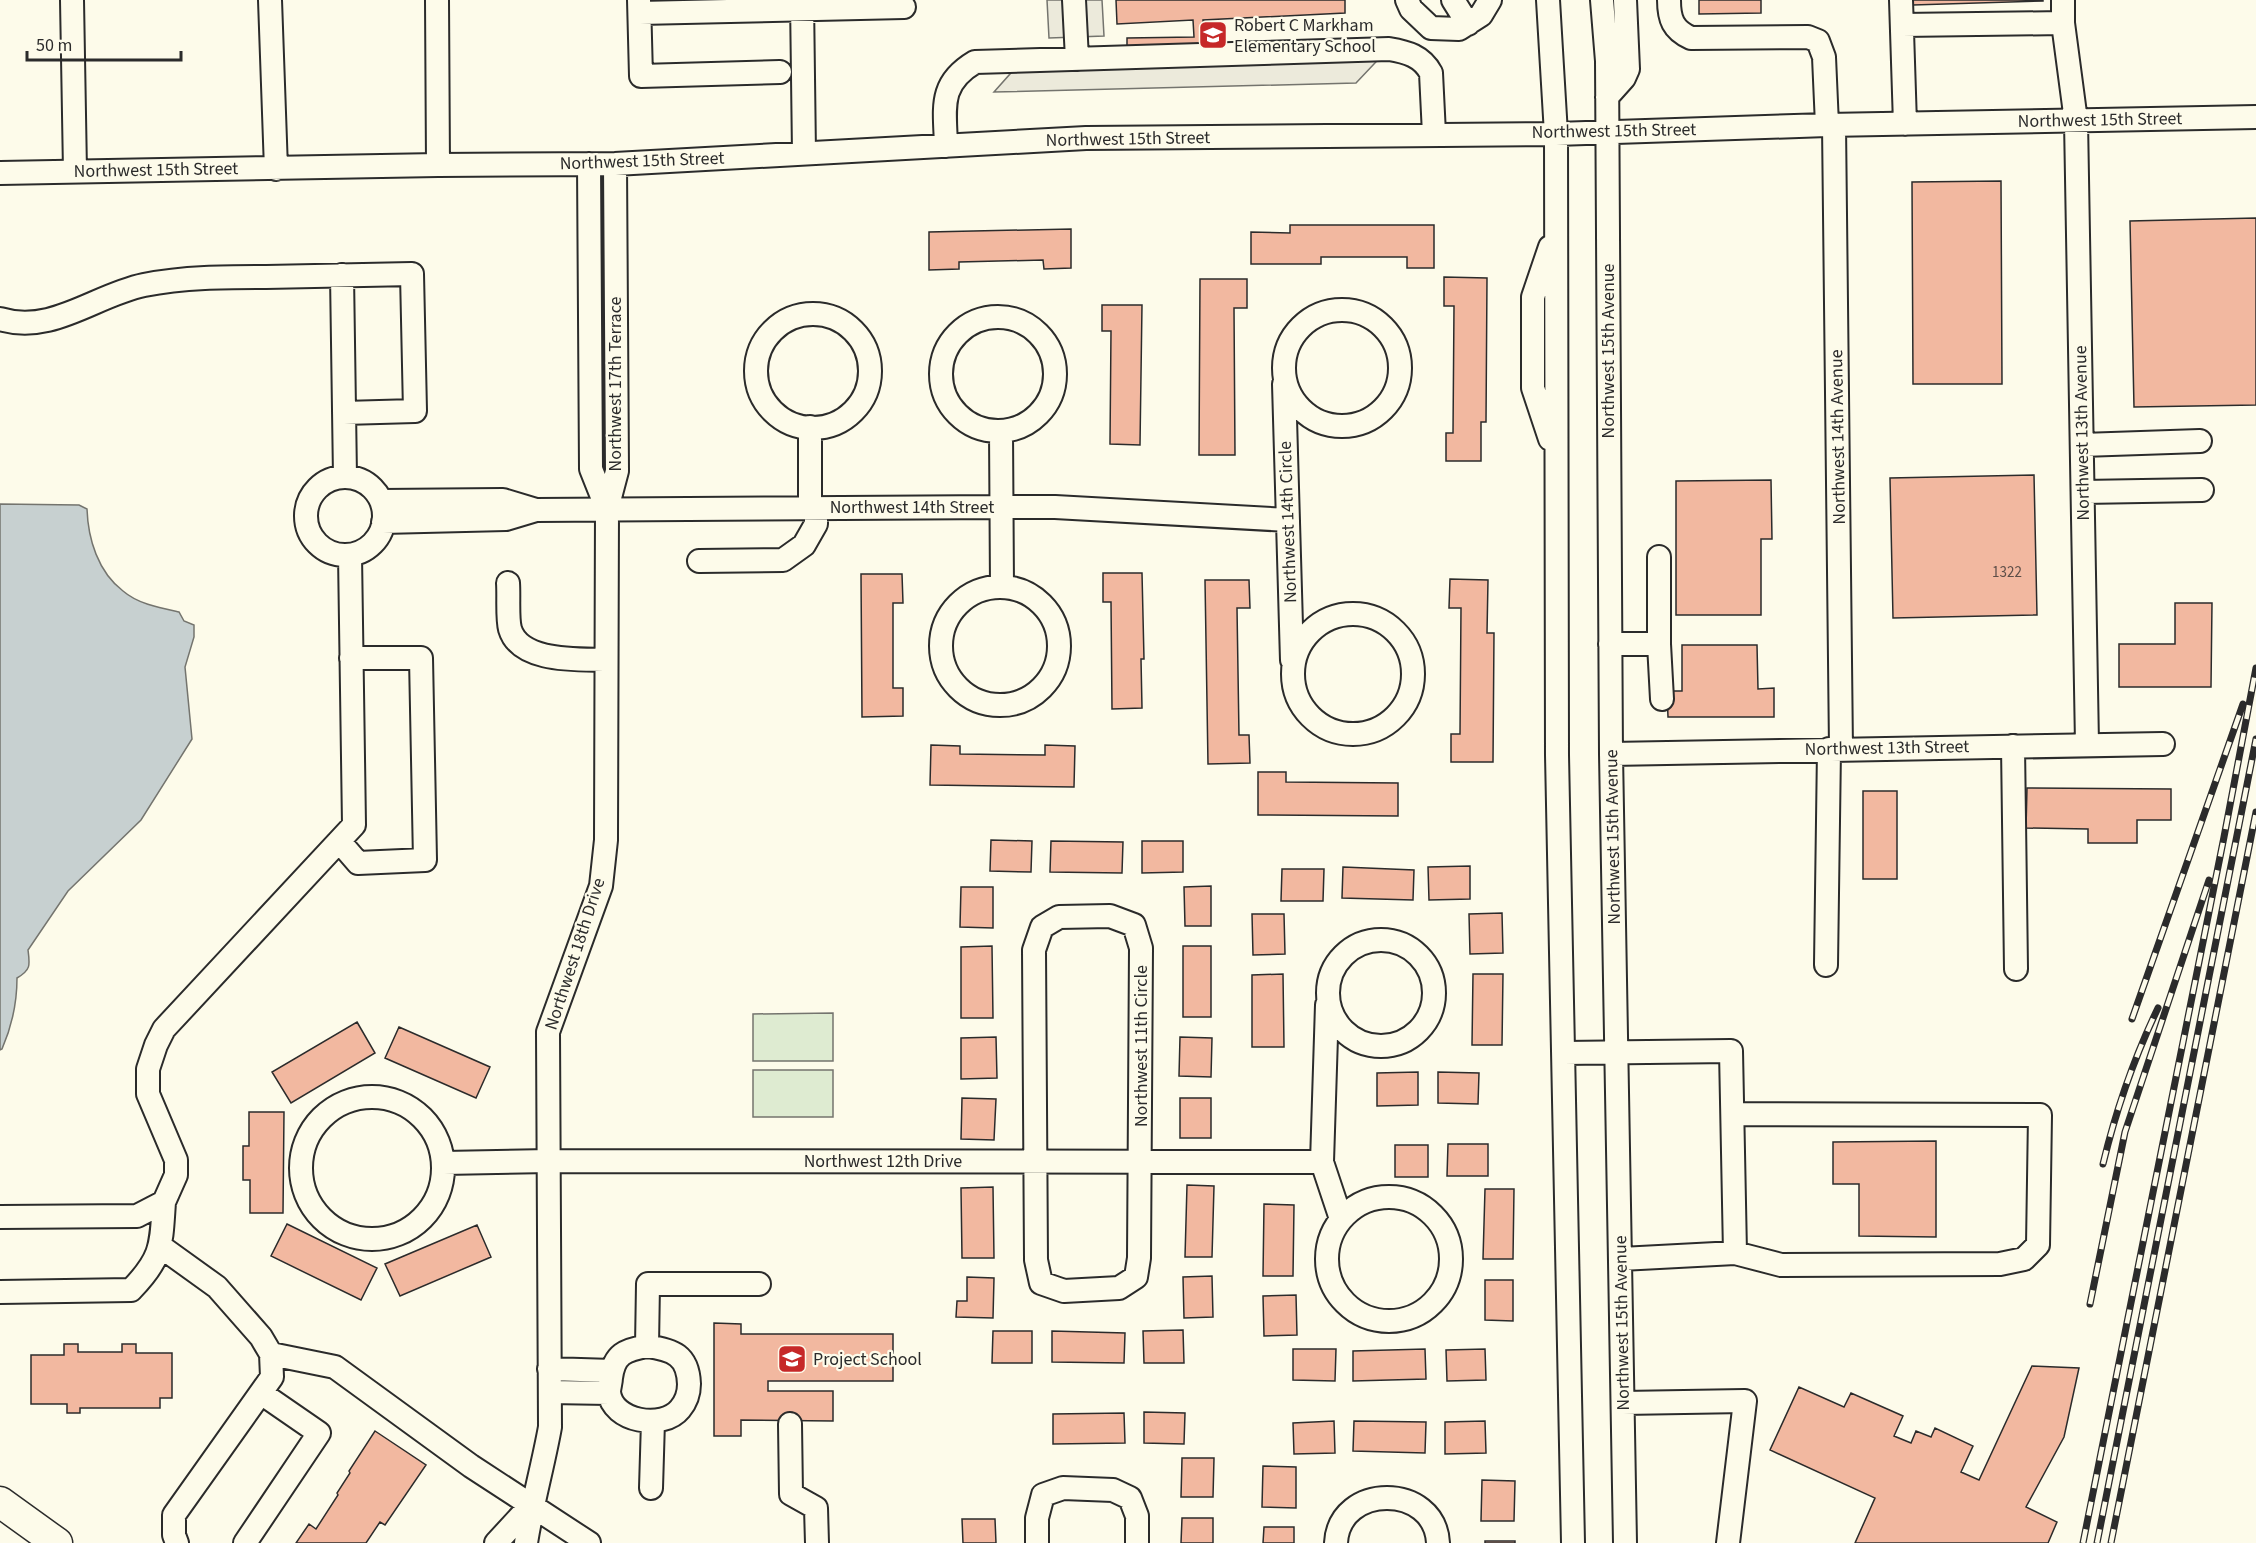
<svg xmlns="http://www.w3.org/2000/svg" width="2256" height="1543" font-family="'Source Sans 3',sans-serif">
<rect width="100%" height="100%" fill="#fdfbea"/>
<!-- green -->
<path fill="#deebd1" stroke="#74746e" stroke-width="1.5" d="M833 1013V1061H753V1014Z
M753 1070H833V1117H753Z"/>
<!-- parking -->
<path fill="#eceadb" stroke="#74746e" stroke-width="1.5" d="M1047 0H1102L1104 36 1049 38Z
M1391 46 1356 83 994 92 1026 56Z"/>
<!-- water -->
<path fill="#c7d0d0" stroke="#74746e" stroke-width="1.5" d="M0 504 79 505 87 509C88 539 98 572 123 591 138 604 160 608 179 612L184 621 194 625V637L185 667 192 739 141 820 68 891 28 950C30 965 31 970 17 978 17 1003 12 1026 2 1049L0 1050Z"/>
<!-- building -->
<path fill="#f2b8a0" stroke="#2b2b2b" stroke-width="1.5" d="M1116 0H1345V13L1203 20 1204 46 1127 49V38L1194 37 1193 20 1117 24Z
M1699 0H1761V13L1699 14Z
M1913 0H2043V1L1913 5Z
M2001 181 2002 384H1913L1912 182Z
M2256 218V405L2134 407 2130 221Z
M1290 225H1434V268H1407V257H1321V264H1251V232L1290 233Z
M1071 229V268L1044 269 1043 260 959 262V269L929 270V232Z
M1444 277 1487 278 1486 422H1481V461H1446V433H1453L1454 306H1444Z
M1200 279H1247V308H1234L1235 455H1199Z
M1102 305H1142L1140 445 1110 444 1111 331H1102Z
M2034 475 2037 615 1893 618 1890 478Z
M1771 480 1772 539H1761V615H1676V481Z
M1103 573H1142L1144 659H1141L1142 708 1112 709 1111 602H1103Z
M861 574H902L903 603H893V688H903V716L862 717Z
M1450 579 1488 580 1487 633H1494L1493 762H1451V734H1460L1461 608H1449Z
M1205 580H1249L1250 608H1237L1239 735H1249L1250 763 1208 764Z
M2175 603H2212L2211 687H2119V644H2175Z
M1682 645H1757L1758 689 1774 688V717H1668L1667 691H1682Z
M931 745 960 746V754L1045 755V745L1075 746 1074 787 930 785Z
M1258 772H1286V782L1398 783V816L1258 815Z
M2027 788 2171 789V820H2137V843H2088V829L2026 828Z
M1863 791H1897V879H1863Z
M991 840 1032 841 1031 872 990 871Z
M1051 841 1123 842 1122 873 1050 872Z
M1142 841H1183V872L1142 873Z
M1470 866V899L1429 900 1428 867Z
M1343 867 1414 870 1413 900 1342 898Z
M1282 869H1324L1323 901H1281Z
M1211 886V926H1185L1184 887Z
M961 887H993V928L960 927Z
M1502 913 1503 953 1470 954 1469 914Z
M1252 914H1284L1285 954 1253 955Z
M992 946 993 1018H961V947Z
M1183 946H1211V1017H1183Z
M1283 974 1284 1047H1252V975Z
M1473 974H1503L1502 1045H1472Z
M357 1022 375 1053 291 1103 272 1072Z
M399 1027 490 1067 476 1098 385 1058Z
M996 1037 997 1078 961 1079V1038Z
M1180 1037 1212 1038 1211 1077 1179 1076Z
M1418 1072V1105L1377 1106V1073Z
M1438 1072 1479 1073 1478 1104 1438 1103Z
M962 1098 996 1099 994 1140 961 1139Z
M1180 1098H1211V1138H1180Z
M249 1112H284L283 1213H250V1180H243V1146H249Z
M1936 1141V1237L1859 1236V1184H1833V1142Z
M1448 1144H1488V1176H1447Z
M1395 1145H1428V1177H1395Z
M1187 1185 1214 1186 1212 1257H1185Z
M993 1187 994 1258H962L961 1188Z
M1485 1189H1514L1513 1259H1483Z
M1264 1204 1294 1205 1293 1276H1263Z
M287 1224 377 1268 361 1300 271 1256Z
M477 1225 491 1257 400 1296 385 1264Z
M1212 1276 1213 1317 1184 1318 1183 1277Z
M967 1277 994 1278 993 1318 956 1317 957 1301H967Z
M1485 1280H1513V1321L1485 1320Z
M1296 1295 1297 1335 1264 1336 1263 1296Z
M714 1323 741 1324V1334H893V1381H768V1391H833V1421L741 1420V1436H714Z
M1183 1330 1184 1363H1144L1143 1331Z
M993 1331H1032V1363H992Z
M1052 1331 1125 1333 1124 1363 1052 1362Z
M64 1344H78V1352H122V1344H136V1353H172V1398H160V1408H80V1413H67V1404H31V1355H64Z
M1293 1349H1336L1335 1381 1293 1380Z
M1425 1349 1426 1379 1353 1381V1351Z
M1485 1349 1486 1380 1447 1381 1446 1350Z
M2032 1366 2079 1368 2064 1437 2026 1507 2057 1522 2048 1543H1855L1875 1498 1770 1450 1799 1387 1844 1407 1851 1393 1903 1416 1894 1436 1911 1443 1916 1431 1931 1437 1935 1428 1973 1446 1961 1472 1979 1480Z
M1144 1412 1185 1413 1184 1444 1144 1443Z
M1124 1413 1125 1443 1053 1444V1414Z
M1334 1421 1335 1453 1294 1454 1293 1423Z
M1354 1421 1426 1422 1425 1453 1353 1451Z
M1485 1421 1486 1453 1445 1454V1422Z
M375 1431 426 1465 385 1525 380 1522 366 1543H296L309 1524 316 1529 338 1495 337 1493 350 1473 349 1471Z
M1182 1458H1214L1213 1497H1181Z
M1263 1466 1296 1467V1508L1262 1507Z
M1482 1480 1515 1481 1514 1521H1481Z
M1182 1518H1213V1543H1181Z
M962 1519H995L996 1543H963Z
M1264 1527H1294V1543H1263Z
M1485 1541H1515V1543H1485Z"/>
<g fill="none" stroke-linecap="round" stroke-linejoin="round">
<!-- minor casing -->
<g stroke="#2b2b2b" stroke-width="26">
<path id="minor" d="M72 0 75 171
M270 0 276 169
M437 0 438 165
M639 0 641 76 780 72
M802 0 804 153
M1074 0 1077 59
M1407 0 1411 9 1431 28 1459 29 1481 15 1490 0
M1453 0 1468 24
M1548 0 1556 134 1557 755 1573 1543
M1602 0 1607 61 1611 754 1625 1543
M1669 0C1669 19 1673 30 1691 38L1808 37 1818 41 1824 57 1827 125
M1901 0 1905 124
M2063 0V23L2076 121 2087 744
M640 13 904 7
M1902 25 2063 23
M1607 97 1624 78 1628 69 1625 0
M1834 125 1841 749
M946 146C945 108 938 84 975 62L1389 49C1407 52 1422 56 1431 73L1434 134
M589 164 591 469 607 509
M0 173 438 165 615 164 1086 138 1556 134 1827 125 2256 117
M342 275 345 477
M1284 368a58 58 0 1 1 116 0a58 58 0 1 1-116 0Z
M756 371a57 57 0 1 1 114 0a57 57 0 1 1-114 0Z
M941 374a57 57 0 1 1 114 0a57 57 0 1 1-114 0Z
M0 319C52 335 95 295 144 285 184 277 225 277 266 277 315 276 364 275 412 274L415 411 344 413
M1284 384 1292 660
M810 427V508
M1001 431 1002 587
M1550 439 1533 388V297L1550 247
M2082 445 2200 441
M306 516a39 39 0 1 1 78 0a39 39 0 1 1-78 0Z
M2083 492 2202 490
M381 501 503 500 536 510
M383 522 506 519 536 510 1001 507H1055L1288 520
M699 561 783 560 804 545 816 524V508
M508 583C509 596 507 618 510 629 520 663 579 659 606 660
M941 646a59 59 0 1 1 118 0a59 59 0 1 1-118 0Z
M1293 674a60 60 0 1 1 120 0a60 60 0 1 1-120 0Z
M1610 644H1659V557
M1659 644 1662 699
M2013 746 2016 969
M1611 754 2163 744
M339 841 358 863 425 860 421 658H351
M1110 916 1134 925 1141 948 1139 1258 1136 1277 1119 1288 1064 1291 1041 1283 1036 1260 1034 950 1042 927 1059 917Z
M1328 993a53 53 0 1 1 106 0a53 53 0 1 1-106 0Z
M1826 965 1829 749
M1327 1005 1322 1162 1341 1219
M1564 1053 1731 1051 1735 1253
M301 1168a71 71 0 1 1 142 0a71 71 0 1 1-142 0Z
M444 1163 549 1161 1322 1162
M1327 1259a62 62 0 1 1 124 0a62 62 0 1 1-124 0Z
M0 1217 137 1216 164 1202 176 1175V1160L148 1094V1069L156 1045 164 1029 354 825 350 555
M160 1246 217 1287 261 1337 271 1354 272 1377 174 1515V1535L177 1543
M1621 1259 1735 1253 1781 1265 2000 1264 2024 1259 2038 1245 2040 1115 1733 1114
M0 1292 131 1290C163 1257 161 1245 164 1202
M647 1346C673 1350 688 1355 689 1384 689 1394 686 1402 680 1409 663 1430 612 1422 609 1392 609 1388 611 1382 611 1378 614 1354 625 1350 647 1346Z
M647 1346 648 1284H759
M271 1354 335 1367 471 1466 589 1543
M549 1369 612 1371
M550 1392 609 1393
M1623 1403 1745 1401 1728 1543
M790 1424 791 1494 816 1508 817 1543
M651 1488 653 1421
M245 1543 319 1433 261 1393
M496 1543 532 1504
M526 1543C532 1504 543 1466 550 1427L548 1032 601 886 606 840 607 509 617 471 615 164
M1037 1543V1518L1043 1495 1063 1488 1113 1490 1130 1498 1137 1516V1543
M1336 1543C1339 1483 1435 1483 1438 1543"/>
</g>
<!-- major casing -->
<g stroke="#2b2b2b" stroke-width="33">
<path id="major" d="M0 1502 57 1543"/>
</g>
<!-- minor -->
<use href="#minor" stroke="#fdfbea" stroke-width="22"/>
<!-- major -->
<use href="#major" stroke="#fdfbea" stroke-width="30"/>
<!-- rail casing -->
<g stroke="#2b2b2b" stroke-width="7">
<path id="rail" d="M2132 1019 2243 704
M2103 1164C2116 1110 2134 1058 2158 1008
M2090 1304 2125 1132 2209 880
M2083 1543 2224 837 2256 668
M2097 1543 2256 739
M2111 1543 2256 812"/>
</g>
<!-- rail -->
<use href="#rail" stroke="#fdfbea" stroke-width="4.5" stroke-dasharray="14" stroke-linecap="butt"/>
</g>
<!-- icons -->
<defs>
<g id="school-square" transform="scale(1.5)"><rect x="-9" y="-9" width="18" height="18" rx="4" fill="#c62828" stroke="#fdfbea"/><path d="M0-5L7-2L0 1L-7-2ZM-4 1L0 2.5L4 1V4Q0 6-4 4Z" fill="#fff"/></g>
</defs>
<g fill-rule="evenodd">
<use href="#school-square" x="1213" y="35"/>
<use href="#school-square" x="792" y="1359"/>
</g>
<g text-anchor="middle" dominant-baseline="central" stroke-width="4.5" stroke-linejoin="round" paint-order="stroke">
<!-- number labels -->
<g font-size="15" fill="#5d4e48">
<text x="2007" y="572">1322</text>
</g>
<!-- poi labels -->
<g font-size="18" fill="#2b2b2b" stroke="#fdfbea" text-anchor="start">
<text x="1234" y="25">Robert C Markham<tspan x="1234" dy="21">Elementary School</tspan></text>
<text x="813" y="1359">Project School</text>
</g>
<!-- street labels -->
<g font-size="18" fill="#2b2b2b" stroke="#fdfbea">
<text transform="translate(2100 120) rotate(-1)">Northwest 15th Street</text>
<text transform="translate(1614 131) rotate(-1)">Northwest 15th Street</text>
<text transform="translate(1128 139) rotate(-1)">Northwest 15th Street</text>
<text transform="translate(642 161) rotate(-2)">Northwest 15th Street</text>
<text transform="translate(156 170) rotate(-1)">Northwest 15th Street</text>
<text transform="translate(1608 351) rotate(-90)">Northwest 15th Avenue</text>
<text transform="translate(615 384) rotate(-90)">Northwest 17th Terrace</text>
<text transform="translate(2082 433) rotate(-91)">Northwest 13th Avenue</text>
<text transform="translate(1838 437) rotate(-91)">Northwest 14th Avenue</text>
<text x="912" y="507">Northwest 14th Street</text>
<text transform="translate(1288 522) rotate(-92)">Northwest 14th Circle</text>
<text transform="translate(1887 748) rotate(-1)">Northwest 13th Street</text>
<text transform="translate(1613 837) rotate(-91)">Northwest 15th Avenue</text>
<text transform="translate(575 954) rotate(-72)">Northwest 18th Drive</text>
<text transform="translate(1141 1046) rotate(-90)">Northwest 11th Circle</text>
<text x="883" y="1161">Northwest 12th Drive</text>
<text transform="translate(1622 1323) rotate(-91)">Northwest 15th Avenue</text>
</g>
</g>
<!-- scale -->
<path d="M27 51v9h154v-9" fill="none" stroke="#2b2b2b" stroke-width="3"/>
<text x="36" y="51" font-size="18" fill="#2b2b2b" stroke="#fdfbea" stroke-width="4.5" paint-order="stroke">50 m</text>
</svg>
